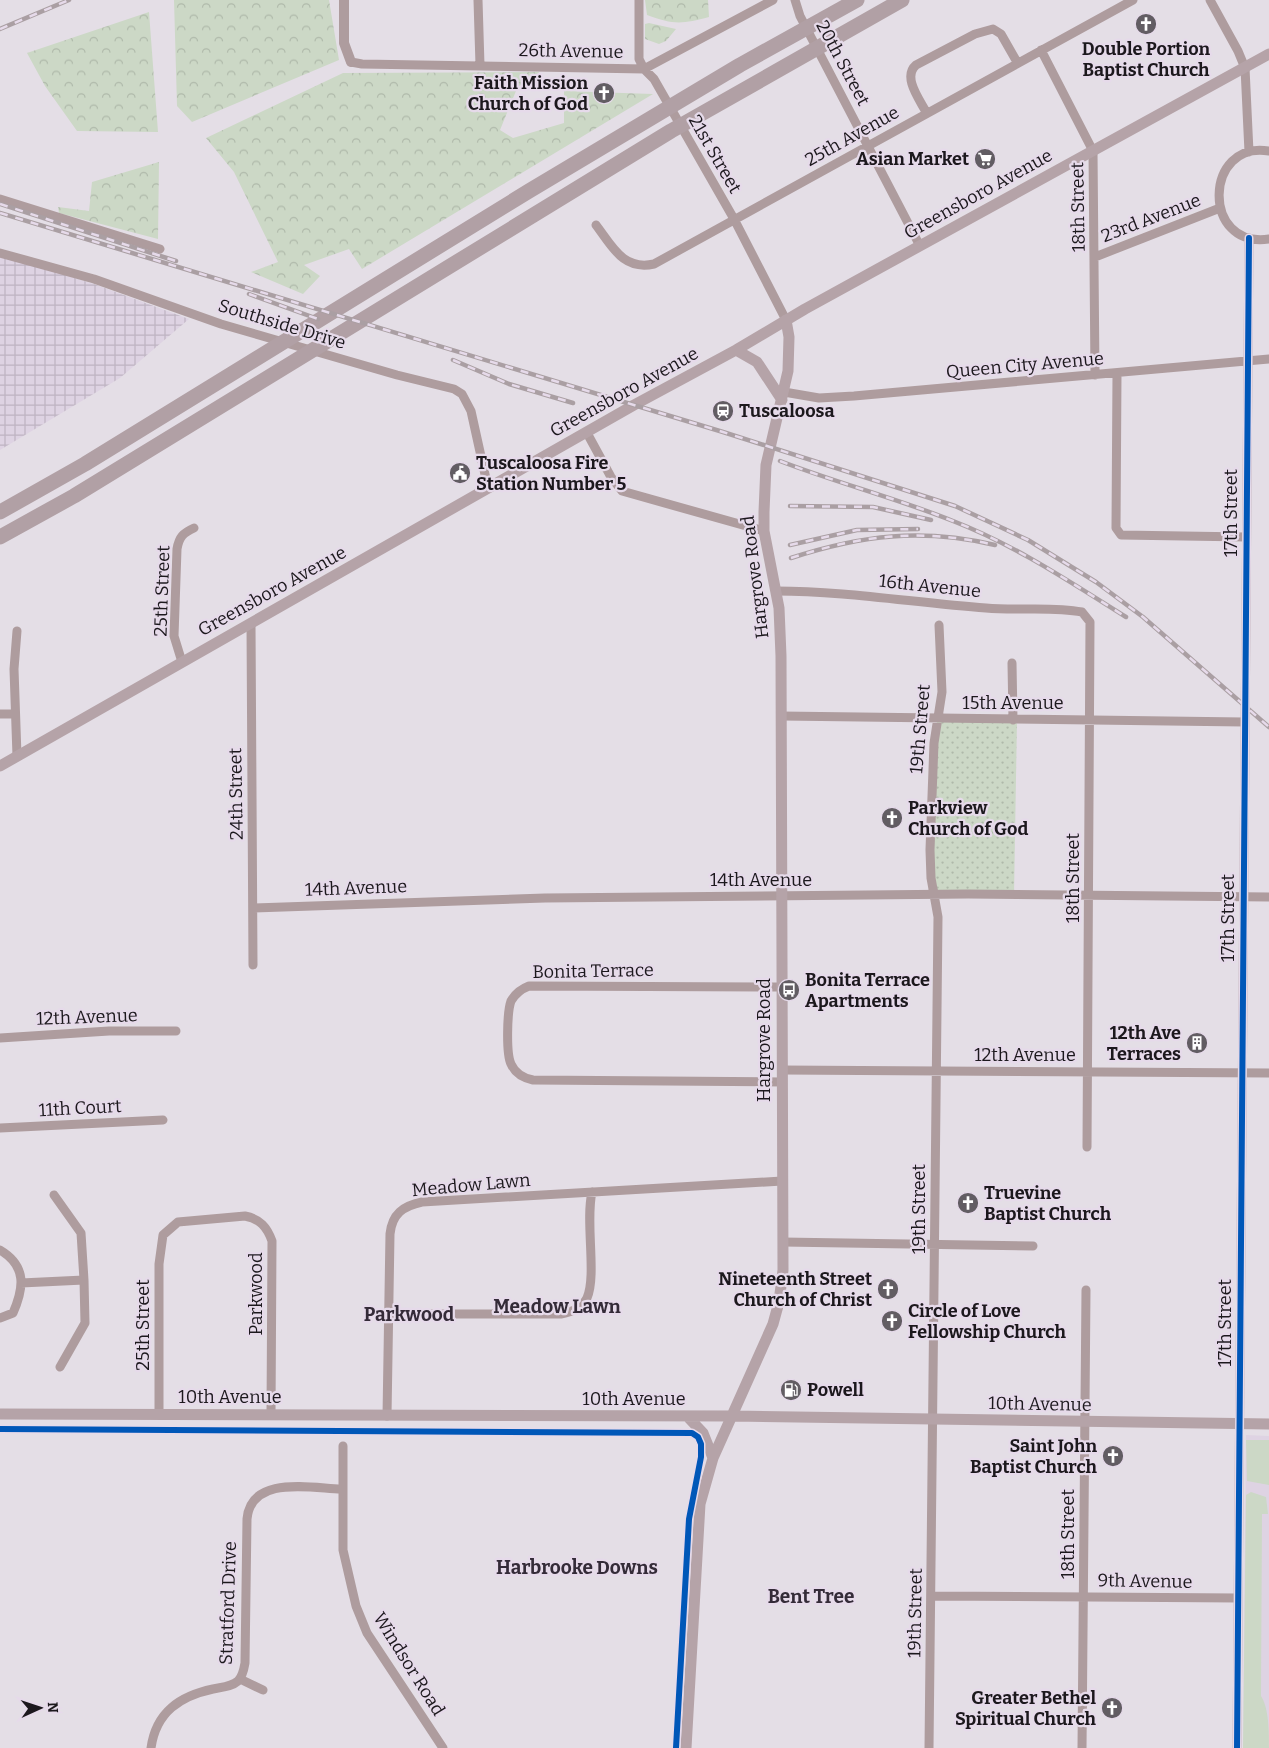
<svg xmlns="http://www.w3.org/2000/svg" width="1269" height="1748" font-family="Bitter,serif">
<defs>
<pattern id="industrial-grid" width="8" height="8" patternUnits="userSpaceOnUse" patternTransform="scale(1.25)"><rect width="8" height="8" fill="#ded3e3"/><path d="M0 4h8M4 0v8" fill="none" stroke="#beb4c2"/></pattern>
<pattern id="forest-crowns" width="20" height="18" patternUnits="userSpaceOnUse" patternTransform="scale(1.25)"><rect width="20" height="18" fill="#ccd8c6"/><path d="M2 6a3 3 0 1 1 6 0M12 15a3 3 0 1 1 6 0" fill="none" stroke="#afb9aa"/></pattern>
<pattern id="park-dots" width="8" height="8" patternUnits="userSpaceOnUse" patternTransform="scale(1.25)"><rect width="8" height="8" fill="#ccd8c6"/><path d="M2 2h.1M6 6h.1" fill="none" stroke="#afb9aa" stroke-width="1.8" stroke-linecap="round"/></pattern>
</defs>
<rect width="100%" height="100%" fill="#e4dee6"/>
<!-- built -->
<path fill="#ded3e3" d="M1246 1435 1269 1436V1748H1243Z"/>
<!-- industrial -->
<path fill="url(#industrial-grid)" d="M0 255 94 284 189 319 120 378 0 450Z"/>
<!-- grass -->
<path fill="#ccd8c6" d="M1246 1440H1269V1485L1247 1481Z
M1251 1492 1266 1497 1268 1514H1262L1261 1696C1269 1708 1269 1732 1269 1748H1243L1246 1495Z"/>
<!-- forest -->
<path fill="url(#forest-crowns)" d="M174 0H329L339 60 192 122 177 106Z
M645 0H708L709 17C683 24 673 25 647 15Z
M149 12 158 132 77 131 45 86 27 53Z
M649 23 676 29 666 41 659 44 645 39V24Z
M539 72 535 82 518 86 500 130 513 138 564 123V91L653 94 362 269 349 249 304 265 320 276 303 294 251 272 278 262 234 172 206 138 343 73Z
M159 162 158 239 59 213 58 207 89 211 92 182Z"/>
<!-- park -->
<path fill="url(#park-dots)" d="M937 719 1017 720 1014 895 934 894 931 878Z"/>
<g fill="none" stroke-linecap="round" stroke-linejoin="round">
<!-- minor -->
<path stroke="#ae9c9e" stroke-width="9" d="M478 0 480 65
M639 0V59L644 69 654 79 734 219 786 320
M795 0 800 16 920 246
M1210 0 1238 51 1245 68 1249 152
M1041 50 1093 151 1095 375
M351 62 362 64 644 69 773 0
M926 112C920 100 902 77 916 65L975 34 993 29 1001 34 1017 62
M1269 151C1204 140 1201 249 1269 239
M0 199 160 249
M596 225C612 246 623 271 654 264L1133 0
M0 253 94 279 221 324 397 375 454 389 462 394 471 411 488 488
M1095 257 1220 208
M1117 374 1116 528 1121 535 1246 537
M784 392 819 398 854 396 1269 359
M587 433 611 477 622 491 764 531
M776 591C846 591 916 603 986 608 1018 611 1051 606 1082 612L1090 622 1087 1147
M251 624 253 965
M17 631 14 669 17 756
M182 662 174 636 177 549C179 537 183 533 194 528
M1012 663 1013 720
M0 714H14
M781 716 1244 722
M254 908 545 898 968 894 1269 897
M0 1038 109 1031H176
M782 1070 1269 1073
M781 1082 533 1080C523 1078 515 1073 511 1064 506 1054 507 1012 511 1001 515 994 521 989 529 986L782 987
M0 1128 163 1120
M54 1195 81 1233 84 1280 85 1323 60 1367
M783 1242 1033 1246
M0 1250C27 1266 24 1288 13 1313L0 1318
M21 1283 84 1280
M390 1314H561C572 1312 582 1308 587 1298 597 1275 585 1222 592 1192
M159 1415V1264L163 1235 178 1222 245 1216C260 1219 267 1227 272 1241L271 1415
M387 1416 390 1234C392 1214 403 1206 422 1202L782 1181
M343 1446V1550L356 1606 367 1633 443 1748
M932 1596 1238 1598
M240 1679 263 1690
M151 1748C156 1712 180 1696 213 1689 222 1687 231 1687 238 1681 242 1677 244 1669 245 1663L247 1519C251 1475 310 1488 341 1489
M929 1748 938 917 931 878 930 850 934 743 942 692 939 625
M1082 1748 1086 1290
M1237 1748 1249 238"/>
<!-- tertiary -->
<path stroke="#ae9c9e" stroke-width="10" d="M344 0V43L351 62"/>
<!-- secondary -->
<path stroke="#b5a3a8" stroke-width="11" d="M736 350 757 362 782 400
M0 766 634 405 736 350 805 309 1269 54
M0 1414 734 1416 1269 1424
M687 1416 703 1433 713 1458
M686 1748 700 1504 713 1458 773 1324 779 1302 783 1270 781 656 779 608 764 531V512L766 465 788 371 789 337 786 320"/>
<!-- motorway -->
<path stroke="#b1a0a5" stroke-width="15" d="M0 512 85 464 529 191 740 65 857 0
M0 537 74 496 671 131 902 0"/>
<!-- rail casing -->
<g stroke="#aa9fa3" stroke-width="4.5">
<path id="rail" d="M0 29 69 0
M0 204 176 261
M0 213 723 432 955 506 1028 540 1096 582 1143 617 1269 727
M249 294 318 319
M453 360 509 384 573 403
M780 461C837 483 896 498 953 521 1015 545 1070 582 1126 617
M790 506 873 507 931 520
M790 545 857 530 918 529
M791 558C862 535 921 528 995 545"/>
</g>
<!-- rail -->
<use href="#rail" stroke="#e6daea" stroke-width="2.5" stroke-dasharray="8" stroke-linecap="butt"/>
<!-- cycleway casing -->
<g stroke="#e6daea" stroke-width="9">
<path id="cycleway" d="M0 1429 692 1433 698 1437 701 1444V1457L689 1519 676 1748
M1237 1748 1249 238"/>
</g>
<!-- cycleway -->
<use href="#cycleway" stroke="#0057b8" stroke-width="6"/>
</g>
<!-- icons -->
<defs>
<g id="church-disc" transform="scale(1.125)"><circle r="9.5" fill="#625d63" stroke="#e6daea"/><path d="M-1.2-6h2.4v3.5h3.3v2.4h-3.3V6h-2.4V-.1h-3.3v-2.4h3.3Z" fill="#fff"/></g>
<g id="supermarket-disc" transform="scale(1.125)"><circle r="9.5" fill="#625d63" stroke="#e6daea"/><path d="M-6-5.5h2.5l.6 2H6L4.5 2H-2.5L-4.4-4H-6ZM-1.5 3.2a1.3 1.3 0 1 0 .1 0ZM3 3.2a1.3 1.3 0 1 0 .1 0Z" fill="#fff"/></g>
<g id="station-disc" transform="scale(1.125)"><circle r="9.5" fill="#625d63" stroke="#e6daea"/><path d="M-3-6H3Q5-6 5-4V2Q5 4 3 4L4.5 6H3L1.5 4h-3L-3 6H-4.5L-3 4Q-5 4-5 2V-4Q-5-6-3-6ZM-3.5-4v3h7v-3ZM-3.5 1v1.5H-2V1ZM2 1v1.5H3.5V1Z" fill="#fff"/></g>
<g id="civic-disc" transform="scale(1.125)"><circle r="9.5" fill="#625d63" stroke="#e6daea"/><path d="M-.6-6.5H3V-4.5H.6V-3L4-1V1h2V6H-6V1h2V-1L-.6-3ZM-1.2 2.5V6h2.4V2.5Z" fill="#fff"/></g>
<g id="bus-disc" transform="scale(1.125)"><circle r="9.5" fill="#625d63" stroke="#e6daea"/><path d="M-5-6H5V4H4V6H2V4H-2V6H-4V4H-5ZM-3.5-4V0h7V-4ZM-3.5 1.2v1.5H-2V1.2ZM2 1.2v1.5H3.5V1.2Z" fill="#fff"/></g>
<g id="building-disc" transform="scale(1.125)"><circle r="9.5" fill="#625d63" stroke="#e6daea"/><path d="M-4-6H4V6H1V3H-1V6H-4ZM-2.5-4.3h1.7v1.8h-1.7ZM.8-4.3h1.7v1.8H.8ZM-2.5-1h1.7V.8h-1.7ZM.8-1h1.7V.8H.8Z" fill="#fff"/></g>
<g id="fuel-disc" transform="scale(1.125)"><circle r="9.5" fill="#625d63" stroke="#e6daea"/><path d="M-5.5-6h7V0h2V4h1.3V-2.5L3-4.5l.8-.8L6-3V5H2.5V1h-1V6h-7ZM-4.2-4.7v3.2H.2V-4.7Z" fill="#fff"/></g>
</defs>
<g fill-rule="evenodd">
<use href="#church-disc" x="1146" y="24"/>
<use href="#church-disc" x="604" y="93"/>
<use href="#supermarket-disc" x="985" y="159"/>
<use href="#station-disc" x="723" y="411"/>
<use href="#civic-disc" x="460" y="473"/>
<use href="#church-disc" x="892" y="818"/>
<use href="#bus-disc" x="789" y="990"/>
<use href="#building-disc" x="1197" y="1043"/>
<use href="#church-disc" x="968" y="1203"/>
<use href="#church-disc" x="888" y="1289"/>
<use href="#church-disc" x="892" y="1321"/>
<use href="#fuel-disc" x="791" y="1390"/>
<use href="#church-disc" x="1113" y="1456"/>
<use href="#church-disc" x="1112" y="1708"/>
</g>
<g text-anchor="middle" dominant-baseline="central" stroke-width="4.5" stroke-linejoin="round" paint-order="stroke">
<!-- poi labels -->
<g font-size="18" font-weight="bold" fill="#1c181d" stroke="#e6daea" text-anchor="start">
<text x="1146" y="49" text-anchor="middle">Double Portion<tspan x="1146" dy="21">Baptist Church</tspan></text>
<text x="588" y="83" text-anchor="end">Faith Mission<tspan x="588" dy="21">Church of God</tspan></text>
<text x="969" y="159" text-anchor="end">Asian Market</text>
<text x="739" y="411">Tuscaloosa</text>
<text x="476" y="463">Tuscaloosa Fire<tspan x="476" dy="21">Station Number 5</tspan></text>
<text x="908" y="808">Parkview<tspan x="908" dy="21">Church of God</tspan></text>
<text x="805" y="980">Bonita Terrace<tspan x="805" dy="21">Apartments</tspan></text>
<text x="1181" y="1033" text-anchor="end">12th Ave<tspan x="1181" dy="21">Terraces</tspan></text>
<text x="984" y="1193">Truevine<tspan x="984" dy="21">Baptist Church</tspan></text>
<text x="872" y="1279" text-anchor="end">Nineteenth Street<tspan x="872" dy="21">Church of Christ</tspan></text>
<text x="908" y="1311">Circle of Love<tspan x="908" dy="21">Fellowship Church</tspan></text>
<text x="807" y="1390">Powell</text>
<text x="1097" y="1446" text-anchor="end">Saint John<tspan x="1097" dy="21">Baptist Church</tspan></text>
<text x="1096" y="1698" text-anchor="end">Greater Bethel<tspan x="1096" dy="21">Spiritual Church</tspan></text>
</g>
<!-- street labels -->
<g font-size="18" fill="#1c181d" stroke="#e6daea">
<text transform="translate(571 51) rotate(1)">26th Avenue</text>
<text transform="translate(843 63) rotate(62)">20th Street</text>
<text transform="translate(852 136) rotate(-29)">25th Avenue</text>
<text transform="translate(715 154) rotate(60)">21st Street</text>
<text transform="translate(978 194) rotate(-29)">Greensboro Avenue</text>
<text transform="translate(1078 207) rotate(-91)">18th Street</text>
<text transform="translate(1151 218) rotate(-21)">23rd Avenue</text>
<text transform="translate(282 324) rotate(17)">Southside Drive</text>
<text transform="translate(1025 365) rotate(-5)">Queen City Avenue</text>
<text transform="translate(624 392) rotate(-29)">Greensboro Avenue</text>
<text transform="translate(1231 513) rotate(-90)">17th Street</text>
<text transform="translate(755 577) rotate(-97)">Hargrove Road</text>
<text transform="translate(930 586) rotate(6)">16th Avenue</text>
<text transform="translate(162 591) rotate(-88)">25th Street</text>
<text transform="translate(272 591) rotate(-29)">Greensboro Avenue</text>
<text x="1013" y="703">15th Avenue</text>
<text transform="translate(920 729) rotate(-85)">19th Street</text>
<text transform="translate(236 794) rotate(-91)">24th Street</text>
<text transform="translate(1073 878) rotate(-90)">18th Street</text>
<text x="761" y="880">14th Avenue</text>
<text transform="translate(356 888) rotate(-2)">14th Avenue</text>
<text transform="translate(1228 918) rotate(-90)">17th Street</text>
<text transform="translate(593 971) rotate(-1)">Bonita Terrace</text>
<text transform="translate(87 1017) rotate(-2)">12th Avenue</text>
<text transform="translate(764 1040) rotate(-90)">Hargrove Road</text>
<text x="1025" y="1055">12th Avenue</text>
<text transform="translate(80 1108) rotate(-3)">11th Court</text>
<text transform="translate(471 1185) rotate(-5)">Meadow Lawn</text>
<text transform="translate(919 1209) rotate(-90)">19th Street</text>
<text transform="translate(256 1294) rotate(-90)">Parkwood</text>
<text transform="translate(1225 1323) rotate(-90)">17th Street</text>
<text transform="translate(143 1325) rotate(-90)">25th Street</text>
<text x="230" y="1397">10th Avenue</text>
<text x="634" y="1399">10th Avenue</text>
<text transform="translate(1040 1404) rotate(1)">10th Avenue</text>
<text transform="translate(1068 1534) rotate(-90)">18th Street</text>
<text transform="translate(1145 1581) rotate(1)">9th Avenue</text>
<text transform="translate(228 1603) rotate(-88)">Stratford Drive</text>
<text transform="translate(915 1613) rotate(-89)">19th Street</text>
<text transform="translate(409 1664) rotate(58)">Windsor Road</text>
</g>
<!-- neighbourhood labels -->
<g font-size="19" font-weight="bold" fill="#342b38" stroke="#e6daea">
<text x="557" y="1306">Meadow Lawn</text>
<text x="409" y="1314">Parkwood</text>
<text x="577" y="1567">Harbrooke Downs</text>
<text x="811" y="1596">Bent Tree</text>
</g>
</g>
<!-- north arrow -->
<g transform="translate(40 1708) rotate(87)" stroke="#e6daea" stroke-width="4" paint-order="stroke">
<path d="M0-4L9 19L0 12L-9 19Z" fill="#1c181d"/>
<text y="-8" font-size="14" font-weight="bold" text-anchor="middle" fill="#1c181d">N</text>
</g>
</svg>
